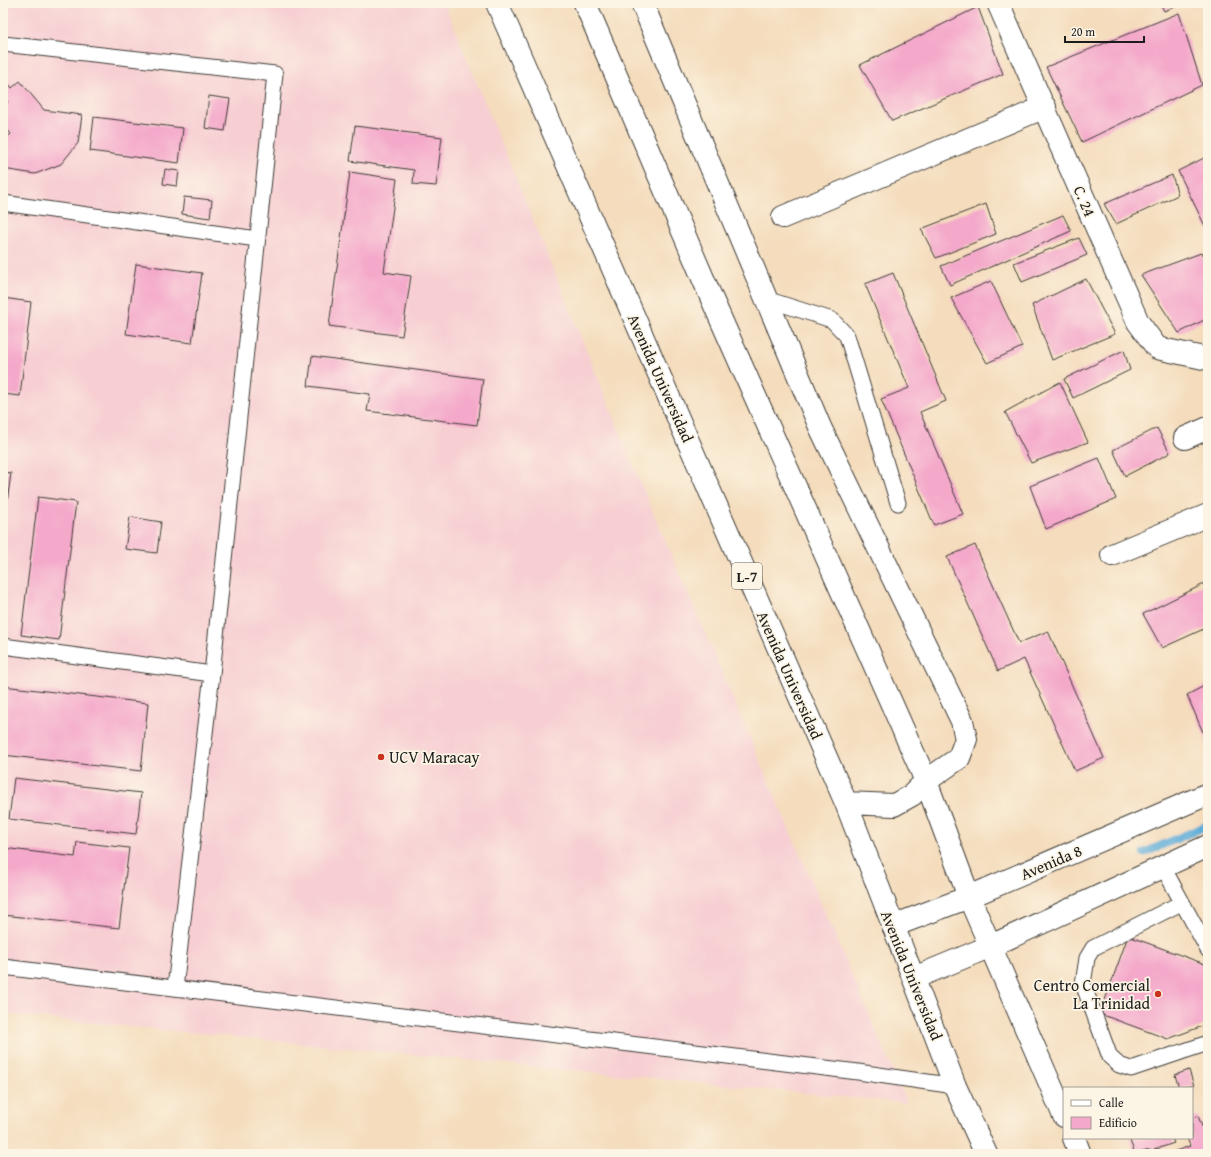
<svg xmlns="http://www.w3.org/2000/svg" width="1211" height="1157" font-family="'Gentium Book Plus',serif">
<rect width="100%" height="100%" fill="#fcf5e5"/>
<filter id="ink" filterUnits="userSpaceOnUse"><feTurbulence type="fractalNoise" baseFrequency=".025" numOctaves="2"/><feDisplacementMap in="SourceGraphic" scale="8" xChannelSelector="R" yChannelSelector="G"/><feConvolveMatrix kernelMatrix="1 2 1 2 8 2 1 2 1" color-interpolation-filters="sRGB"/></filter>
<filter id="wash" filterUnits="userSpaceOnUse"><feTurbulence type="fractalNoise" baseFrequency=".012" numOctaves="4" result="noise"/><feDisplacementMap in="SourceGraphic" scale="16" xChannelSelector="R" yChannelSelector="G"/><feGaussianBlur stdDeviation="0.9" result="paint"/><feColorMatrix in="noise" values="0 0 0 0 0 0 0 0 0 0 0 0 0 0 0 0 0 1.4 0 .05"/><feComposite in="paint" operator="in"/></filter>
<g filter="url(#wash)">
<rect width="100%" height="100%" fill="#f4dcbc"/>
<!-- built -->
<path fill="#f7cfd3" d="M3 3H444L648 501 907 1103 3 1014Z"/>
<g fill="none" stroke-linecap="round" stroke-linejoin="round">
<!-- stream -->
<path stroke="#5eadd8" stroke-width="8" d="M1144 853 1208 825"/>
</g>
<g id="blocks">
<!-- building -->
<path fill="#f4a8ca" d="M81 3H91V5Z
M1160 3H1184L1164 11Z
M978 7 1003 74 892 121 860 65Z
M1179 13 1202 85 1082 142 1046 67Z
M4 78 12 88 20 81 44 110 82 115 78 143 61 164 35 174 3 169V141L11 134 3 124V106L8 102 3 96Z
M209 96 230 99 225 131 205 128Z
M94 117 183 128 179 163 90 151Z
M355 126 442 137 436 186 413 184 414 170 350 161Z
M1208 156V227L1206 228 1178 171Z
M165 169 179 171 177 186 163 184Z
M350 172 397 179 384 272 411 276 402 336 329 326Z
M1172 175 1178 195 1116 224 1104 204Z
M184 197 212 200 210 218 182 214Z
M986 204 996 234 936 258 921 229Z
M1063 215 1071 231 950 285 941 266Z
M1079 238 1087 255 1022 282 1014 263Z
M1201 253 1208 268V318L1179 333 1141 275Z
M136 264 202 273 192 343 126 334Z
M893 273 946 401 920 412 963 514 934 525 881 399 909 388 865 284Z
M1086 279 1115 334 1052 360 1032 305Z
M991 281 1022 347 987 363 951 298Z
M3 298 31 302 20 396 3 394Z
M1124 350 1130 370 1073 398 1064 379Z
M312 356 483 379 477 425 367 411 370 394 308 386Z
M1060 382 1088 442 1031 463 1005 412Z
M1157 428 1170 453 1125 476 1113 450Z
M1099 458 1116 499 1046 529 1030 486Z
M3 472 11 473 4 526H3Z
M38 497 76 502 59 640 21 635Z
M130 517 161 522 157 553 125 549Z
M975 545 1019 643 1048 631 1104 758 1075 771 1024 659 998 671 947 557Z
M1208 582V627L1162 648 1143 614Z
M1208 684V744L1187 695Z
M3 686 148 703 141 771 3 755Z
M14 778 141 793 136 834 9 819Z
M77 842 129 848 119 928 3 915V848L75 857Z
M1128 936 1205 964 1208 973V1024L1168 1039 1100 1014Z
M1189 1070 1194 1086 1179 1088 1175 1075Z
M1198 1116 1208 1142V1154H1167L1190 1146 1187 1138H1192V1118Z
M1129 1138H1172L1174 1143 1154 1150 1156 1154H1151L1150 1150 1135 1154Z"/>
</g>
</g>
<g filter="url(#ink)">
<use href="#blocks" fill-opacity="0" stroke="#3c3934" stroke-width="1"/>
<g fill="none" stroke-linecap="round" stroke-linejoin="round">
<!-- service casing -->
<g stroke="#3c3934" stroke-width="17">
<path id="service" d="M3 44 275 74 212 674 175 988
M3 203 257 239
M766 299 832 320 847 336 898 503
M3 646 212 674
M1163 867 1208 950
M1181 903 1093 948 1087 958 1083 984 1110 1057 1119 1065 1131 1069 1208 1043
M3 967 858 1072 955 1086"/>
</g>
<!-- minor casing -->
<g stroke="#3c3934" stroke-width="24">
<path id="minor" d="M642 3 820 427 962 721 966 739 959 758 926 781
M998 3 1138 322 1157 348 1208 359
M783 217 1045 107
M1185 438 1208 428
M1112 555 1208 515
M893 926 969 897 1208 794
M914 978 991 946 1208 846"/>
</g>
<!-- primary casing -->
<g stroke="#3c3934" stroke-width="24">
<path id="primary" d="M497 3 846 803 955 1086 986 1154
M585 3 711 297 926 781 969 897 1064 1116
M846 803 894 805 912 795 926 781
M1074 1138 1080 1154"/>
</g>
<!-- service -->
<use href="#service" stroke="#fff" stroke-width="15"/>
<!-- minor -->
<use href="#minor" stroke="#fff" stroke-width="22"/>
<!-- primary -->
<use href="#primary" stroke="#fff" stroke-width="22"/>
</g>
</g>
<!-- markers -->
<g fill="#c8321e" stroke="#fcf5e5" stroke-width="1.5">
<circle cx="381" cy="757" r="4"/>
<circle cx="1158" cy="994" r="4"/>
</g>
<g text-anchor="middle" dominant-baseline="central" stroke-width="3.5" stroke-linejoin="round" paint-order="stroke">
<!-- shield labels -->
<rect fill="#fcf5e5" stroke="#5f5d58" stroke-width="1" x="732" y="563" width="30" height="26" rx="3"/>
<g font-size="15" font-weight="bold" fill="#1c1c1c">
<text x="747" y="576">L-7</text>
</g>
<!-- street labels -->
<g font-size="16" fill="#1c1c1c" stroke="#fcf5e5">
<text transform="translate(1085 201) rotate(67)">C. 24</text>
<text transform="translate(661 378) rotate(66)">Avenida Universidad</text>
<text transform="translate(790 675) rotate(66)">Avenida Universidad</text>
<text transform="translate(1051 862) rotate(-23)">Avenida 8</text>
<text transform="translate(912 975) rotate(68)">Avenida Universidad</text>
</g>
<!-- poi labels -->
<g font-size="16" fill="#1c1c1c" stroke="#fcf5e5" text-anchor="start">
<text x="389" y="757">UCV Maracay</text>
<text x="1150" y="985" text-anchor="end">Centro Comercial<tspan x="1150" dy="18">La Trinidad</tspan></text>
</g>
</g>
<!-- margin -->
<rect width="1211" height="1157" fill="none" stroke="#fcf5e5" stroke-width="16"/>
<!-- legend -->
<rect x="1063" y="1087" width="130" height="52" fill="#fcf5e5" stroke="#a29e95"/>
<rect x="1071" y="1100" width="20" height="6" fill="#ffffff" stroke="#a29e95"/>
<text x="1099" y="1107" font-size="12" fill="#1c1c1c">Calle</text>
<rect x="1071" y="1117" width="20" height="12" fill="#f4a8ca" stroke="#a29e95"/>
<text x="1099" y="1127" font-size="12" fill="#1c1c1c">Edificio</text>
<!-- scale -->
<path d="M1065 36v6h79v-6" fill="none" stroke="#1c1c1c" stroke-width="2"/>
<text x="1071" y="36" font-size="12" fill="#1c1c1c" stroke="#fcf5e5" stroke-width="3" paint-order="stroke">20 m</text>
</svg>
